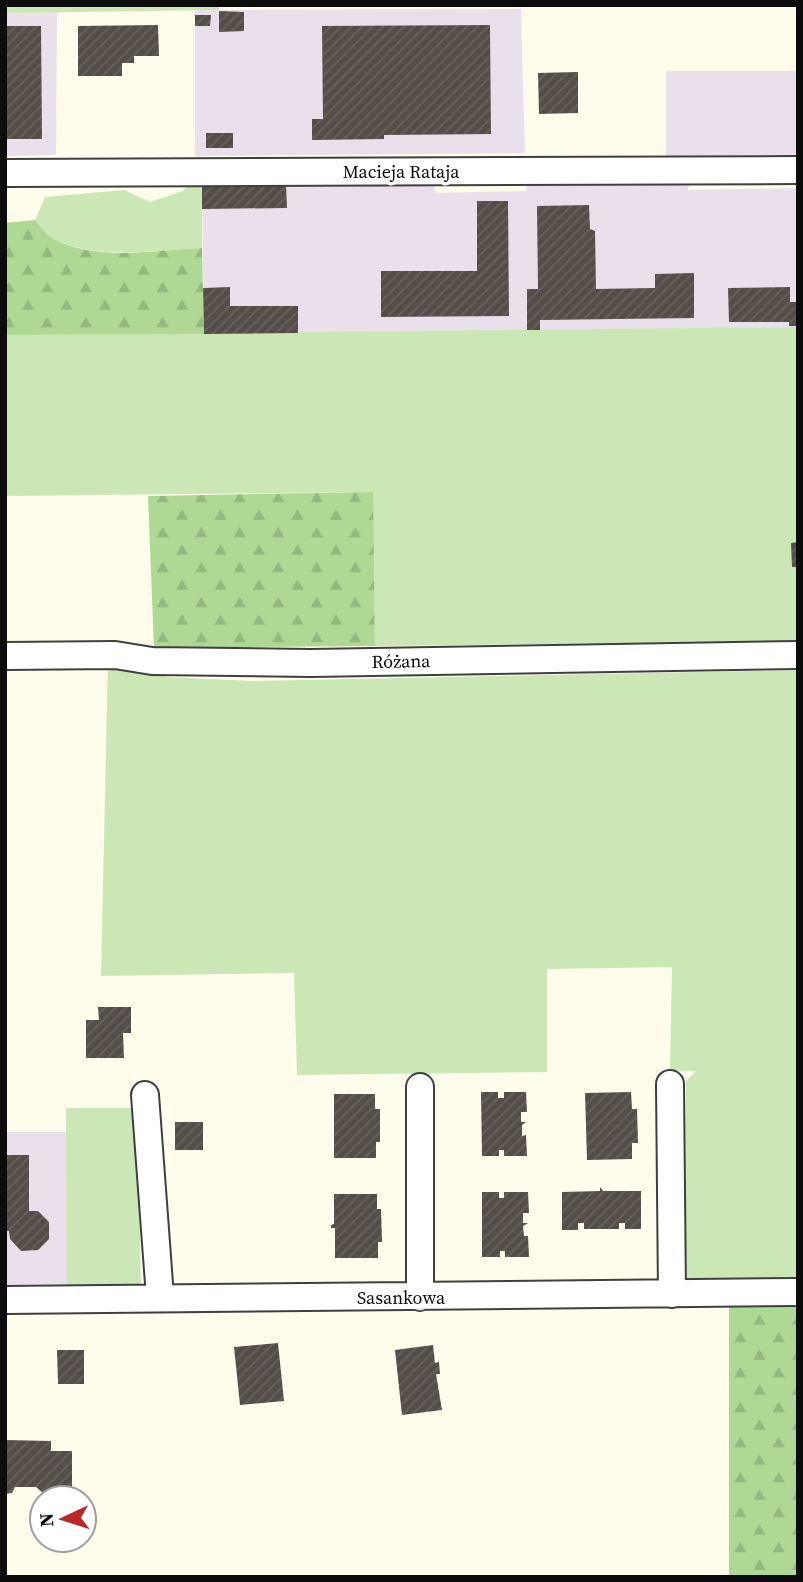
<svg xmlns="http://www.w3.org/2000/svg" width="803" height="1582" font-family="'Source Serif 4',serif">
<defs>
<pattern id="forest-firs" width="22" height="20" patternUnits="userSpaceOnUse" patternTransform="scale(1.75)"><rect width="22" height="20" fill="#afd895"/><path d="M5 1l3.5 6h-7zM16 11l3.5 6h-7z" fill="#95b87f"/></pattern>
<pattern id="building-hatch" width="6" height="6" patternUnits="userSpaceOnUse" patternTransform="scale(1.75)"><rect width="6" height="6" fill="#544d48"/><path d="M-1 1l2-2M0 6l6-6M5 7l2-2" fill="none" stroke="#68625e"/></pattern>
</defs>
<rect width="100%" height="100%" fill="#fffceb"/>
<!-- industrial -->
<path fill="#eae0eb" d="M521 9 525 153 195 156V10Z
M57 12 56 155 5 156V13Z
M666 71H798V160L666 162Z
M528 178H690L688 190 798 188V327L204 334 202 185 430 181 437 193 526 191Z
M796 965 798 1279H796Z
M5 1132H67V1285H5Z"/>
<!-- grass -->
<path fill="#cce7b6" d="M5 5H218L219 10 5 13Z
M190 181 202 185V248C155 250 98 261 54 239 47 235 40 226 35 220L45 197 124 190 150 202 183 191Z
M798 327V641L375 646 372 492 5 496V335Z
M108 660 167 677 252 681 798 670 796 1279 685 1282 686 1081 696 1071H670L672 967 547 969V1072L297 1075 294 973 101 976Z
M66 1108H137L141 1287 67 1285Z"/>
<!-- forest -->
<path fill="url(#forest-firs)" d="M35 220C40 226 47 235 54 239 98 262 155 250 202 248L204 334 5 335V223Z
M373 492 375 646 154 648 148 496Z
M729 1305H798V1577H729Z"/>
<!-- building -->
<path fill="url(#building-hatch)" d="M219 11 244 12V31L219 32Z
M195 15H211L210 26H195Z
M158 25 159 56H134V63H122V76H78V26Z
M490 25 491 134 384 135V139L312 140V119H323L322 26Z
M5 26H41L42 139H5Z
M578 72V113L539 114 538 73Z
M206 133H233V148H206Z
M286 184 287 208 202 209V185Z
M477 201H508L509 316 381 317V271H477Z
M589 205 590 229 595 231 596 289 655 288V274L694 273V318L540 320V330H527V289H538L537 206Z
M230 287V306H298V333L204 334 203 288Z
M790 287V302H798V326H789V322H729L728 288Z
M798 542V567H792L791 543Z
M98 1007H131V1033H123L124 1058H86V1020H99Z
M481 1092H498V1098H504V1092H526L527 1112H521V1122H526L522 1125V1136L526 1135 527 1156H504V1150H499V1156H482Z
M631 1092 632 1109H637L638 1143H632V1159L587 1160 585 1093Z
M334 1094H375V1109H380V1142H376V1158H334Z
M175 1122H203V1150H175Z
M5 1155H29V1211H38L49 1222V1239L38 1250 21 1251 10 1239 9 1231H5Z
M600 1187 603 1191H641V1229H625V1223H619V1229H584V1223H578V1230H562V1192L600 1191Z
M482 1192H499V1198H504V1192H528L529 1213H523V1223H528L523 1226 524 1236H528L529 1257H505V1251H500V1257H482Z
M334 1194H377V1209H381L382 1242H378V1258H335V1228H331V1225L334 1224Z
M278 1343 284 1401 240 1405 234 1347Z
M433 1345 435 1363 439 1362 440 1374H436L442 1410 402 1415 395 1350Z
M57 1350H84V1384H58Z
M5 1440 51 1441V1451H72V1488L51 1487 44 1494 36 1487H15L12 1493 5 1494Z"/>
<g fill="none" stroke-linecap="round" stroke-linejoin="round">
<!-- minor casing -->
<g stroke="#3f3f3f" stroke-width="30">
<path id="minor" d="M5 173 798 170
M5 656 115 655 152 661 311 663 798 655
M670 1084 672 1294
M420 1087V1297
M145 1095 160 1297
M5 1300 798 1292"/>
</g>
<!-- minor -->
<use href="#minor" stroke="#fff" stroke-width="26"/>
</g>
<g text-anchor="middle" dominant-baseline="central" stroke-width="7" stroke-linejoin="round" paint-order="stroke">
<!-- street labels -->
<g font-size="18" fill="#0c0c0c" stroke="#fff">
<text x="401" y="171">Macieja Rataja</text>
<text transform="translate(401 661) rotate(-1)">Różana</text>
<text x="401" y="1297">Sasankowa</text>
</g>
</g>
<!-- border -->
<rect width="803" height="1582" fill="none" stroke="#0c0c0c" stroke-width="14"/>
<!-- north arrow -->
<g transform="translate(63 1519) rotate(266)"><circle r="33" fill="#ffffff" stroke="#9e9e9e" stroke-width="2"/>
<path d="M0-5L12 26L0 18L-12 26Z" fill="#b82927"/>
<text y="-10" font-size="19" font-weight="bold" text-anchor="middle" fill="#0c0c0c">N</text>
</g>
</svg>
